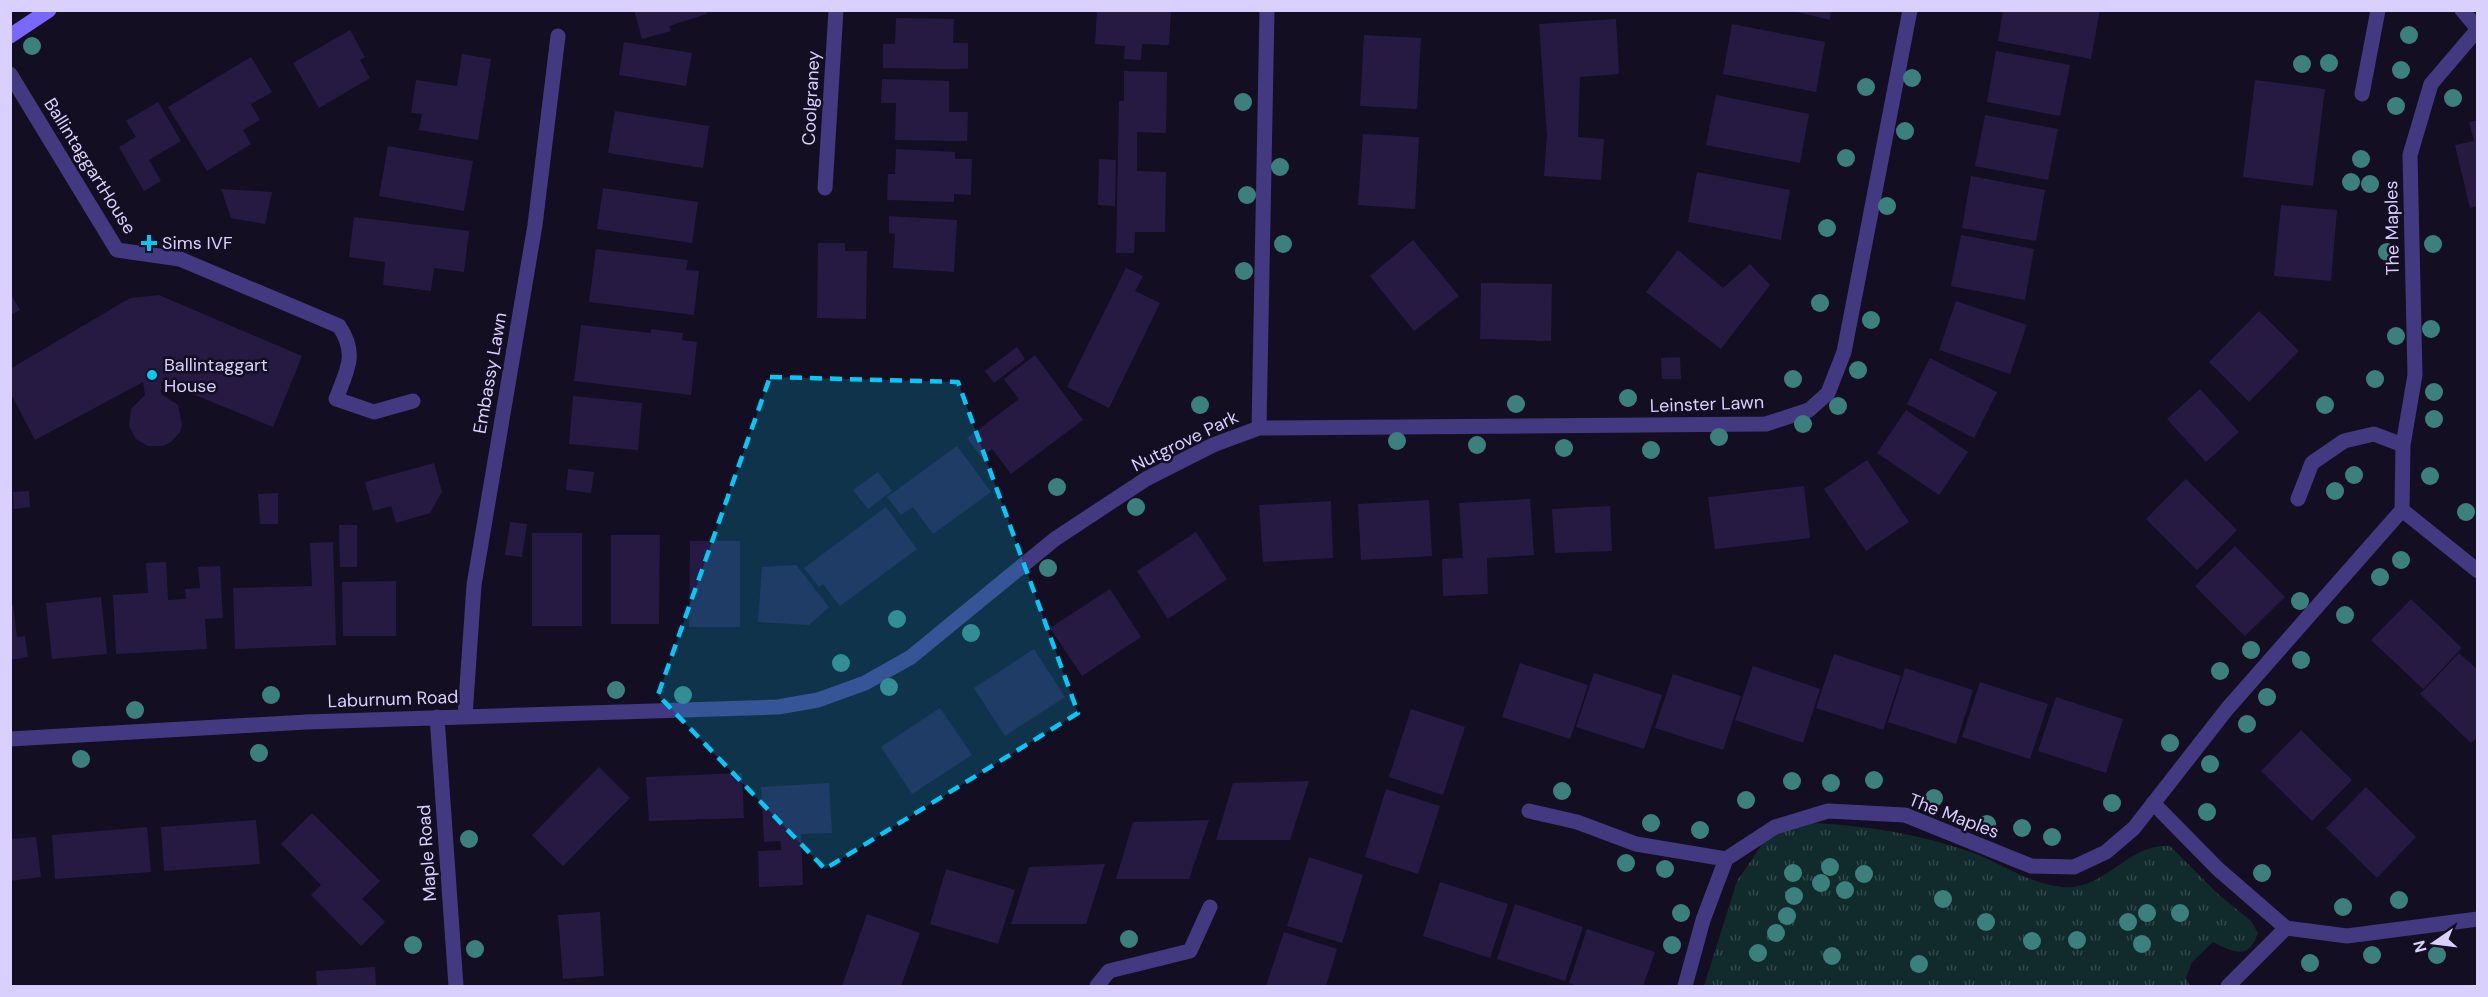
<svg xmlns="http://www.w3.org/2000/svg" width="2488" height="997" font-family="'DM Sans',sans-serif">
<defs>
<pattern id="grass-tufts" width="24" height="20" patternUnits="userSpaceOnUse" patternTransform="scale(1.5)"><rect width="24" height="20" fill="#112a2c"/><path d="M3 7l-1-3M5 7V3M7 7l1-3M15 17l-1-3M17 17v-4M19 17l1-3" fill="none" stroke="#33484c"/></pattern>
</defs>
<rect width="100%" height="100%" fill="#130e22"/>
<!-- grass -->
<path fill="url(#grass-tufts)" d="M1813 823C1868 826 1921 834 1974 853 2002 864 2032 885 2063 887 2105 891 2128 843 2170 846L2218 894 2251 921 2258 933C2249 961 2233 952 2213 942L2192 962 2186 978 2190 986H1704L1737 881 1763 843 1782 831Z"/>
<!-- building -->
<path fill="#261a43" d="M634 10H706L707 14 669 26 671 31 642 39Z
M1097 10H1171L1169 45 1142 44 1141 60 1124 59 1125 46 1095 44Z
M1789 10H1831L1830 20Z
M2003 10H2100L2091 59 1998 41Z
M896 18 954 19 953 43H968V69L883 68V44H895Z
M1616 19 1619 74 1580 77 1578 137 1604 139 1601 180 1544 176 1547 135 1539 24Z
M1732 24 1825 42 1816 92 1723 74Z
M350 30 365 57 360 60 370 78 319 108 293 63Z
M1364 35 1421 38 1417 109 1360 106Z
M624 42 692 53 686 86 619 75Z
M1996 51 2070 65 2060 116 1987 102Z
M462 54 491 59 478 140 419 130 422 114 411 113 416 80 457 86Z
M251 57 272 92 251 104 260 120 243 130 251 144 207 171 168 107Z
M1124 71 1167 72 1166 133 1137 132V171L1166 172 1165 232H1135L1134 253H1116L1119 101H1124Z
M882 79 949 81V112H968L967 141 895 140 896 103H881Z
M2255 80 2325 89 2313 186 2243 177Z
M1716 95 1809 114 1800 163 1706 145Z
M158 102 181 141 149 160 161 181 144 191 119 147 136 137 126 121Z
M615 111 709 126 703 168 608 153Z
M1985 115 2058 129 2048 180 1975 166Z
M2478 120V206L2470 208 2455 145 2474 141 2469 122Z
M1363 134 1419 137 1415 209 1358 205Z
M388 146 473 161 464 211 379 196Z
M896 149 955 152V159H972L971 195 954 194V202L887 200 888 174H895Z
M1099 159 1116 160 1115 206 1098 205Z
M1697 172 1790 190 1781 240 1688 222Z
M1971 176 2045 190 2036 241 1962 228Z
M603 188 698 202 692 243 597 229Z
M221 189 272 192 265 224 231 218Z
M2281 205 2337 210 2331 281 2274 276Z
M889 216 957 220 954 272 893 268 895 234 889 233Z
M354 217 469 231 464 272 434 268 431 291 383 285 385 262 349 257Z
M1961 235 2034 249 2025 300 1951 286Z
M1413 240 1459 296 1414 331 1370 276Z
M818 243H845V251H867L866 319 817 318Z
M596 249 688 260 686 270 699 271 694 315 589 302Z
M1678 250 1723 288 1750 264 1770 285 1721 349 1646 292Z
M1126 268 1143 276 1135 291 1160 303 1109 408 1067 387Z
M1481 283 1552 284 1551 341 1480 339Z
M10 293 20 310 10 315Z
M159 295 302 356 273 427 161 381V394L178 405 182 425 180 432 171 442 163 446H148L136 439 129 426 131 409 145 395 143 382 35 440 10 392V369L130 298Z
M1956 301 2027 325 2010 374 1939 350Z
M2259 311 2299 351 2249 402 2209 362Z
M581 325 651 333V329L683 333 682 340 697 342 691 395 574 381Z
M1017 347 1025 359 994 383 985 371Z
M1035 355 1083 420 1011 474 992 449 981 457 967 438 1019 399 1004 379Z
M1680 357 1681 379H1662L1661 358Z
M1930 358 1997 392 1974 438 1907 404Z
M2200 389 2239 432 2206 462 2167 419Z
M573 396 642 403 638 450 569 444Z
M1906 410 1968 452 1939 495 1877 453Z
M957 446 991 492 933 534 913 507 901 515 887 497Z
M1867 460 1909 522 1866 551 1824 489Z
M434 463 442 492 430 513 396 523 391 506 373 511 365 482Z
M568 469 594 472 591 493 566 490Z
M878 472 892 491 868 509 853 490Z
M2186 479 2237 530 2197 570 2146 519Z
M1804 486 1810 538 1715 549 1708 497Z
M29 491 30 507 14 509 13 492Z
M278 493V524H260L258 494Z
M1530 499 1534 555 1487 558 1488 594 1443 596 1442 559 1463 558 1459 503Z
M1429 500 1432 556 1361 560 1358 504Z
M1331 501 1333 558 1263 562 1259 505Z
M1610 506 1612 551 1555 553 1552 509Z
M886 507 917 549 840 606 823 584 819 587 804 568Z
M510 522 527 524 522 557 505 555Z
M339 525H357V567H340Z
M1196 532 1227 579 1168 619 1137 571Z
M532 533H582V626H532Z
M611 535H660L659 624H611Z
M690 541H740V627H689Z
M333 542 336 645 235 649 233 588 312 586 310 543Z
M2235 546 2285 597 2245 636 2195 586Z
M166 562 168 600 186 599 185 589 200 588 198 567 220 566 223 618 205 619 207 649 116 654 113 595 148 593 146 563Z
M796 565 829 607 809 625 758 622 762 567Z
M396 581V636H343L342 582Z
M1110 589 1141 637 1082 676 1050 628Z
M101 597 107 654 52 659 46 603Z
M2411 599 2462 648 2423 689 2371 640Z
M13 605 17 637 25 636 28 657 10 660V606Z
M1034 649 1065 697 1005 736 974 688Z
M2459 653 2478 670V737L2471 743 2420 694Z
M1834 654 1901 676 1883 730 1816 708Z
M1520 663 1588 685 1570 739 1502 717Z
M1753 666 1820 689 1803 743 1735 720Z
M1905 668 1973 690 1956 744 1888 722Z
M1594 673 1662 695 1644 749 1576 727Z
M1673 674 1741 696 1723 750 1655 728Z
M1980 682 2048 704 2030 759 1962 737Z
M2056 697 2123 719 2106 773 2038 751Z
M940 708 972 755 912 794 881 747Z
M1411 709 1465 727 1443 795 1389 777Z
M2301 730 2352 780 2312 821 2261 771Z
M599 767 630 798 563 866 532 835Z
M742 773 744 818 649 821 646 777Z
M1309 781 1290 840H1216L1233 783Z
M829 783 832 833 801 834 803 885 759 887 758 851 781 850 780 841 764 842 761 787Z
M2366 787 2416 837 2377 878 2326 828Z
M1386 789 1440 806 1418 874 1365 857Z
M312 813 380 881 362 899 385 922 361 946 311 895 321 885 281 844Z
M256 820 260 864 164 871 161 827Z
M1209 820 1189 879H1116L1133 822Z
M147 827 151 872 55 879 52 835Z
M36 837 41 877 10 881V839Z
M1309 857 1363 875 1342 943 1287 926Z
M1105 864 1086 924H1011L1029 867Z
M946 869 1015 890 998 944 930 924Z
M1440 882 1508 904 1490 958 1423 936Z
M1515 904 1583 927 1565 981 1497 959Z
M600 912 604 976 563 979 558 915Z
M867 914 920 933 901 986H842Z
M1587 929 1655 952 1643 986H1578L1569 983Z
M1284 932 1337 949 1326 986H1266Z
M375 967 376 986H317L316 971Z"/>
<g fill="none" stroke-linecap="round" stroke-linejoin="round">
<!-- lane -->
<path stroke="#433980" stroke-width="15" d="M10 74 117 250 180 259 339 326C358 354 347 370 336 399L374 412 413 401
M825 188 836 10"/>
<!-- street -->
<path stroke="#433980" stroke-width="15" d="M2462 10 2478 29
M2362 94 2378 10
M1259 428 1766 424 1809 410 1828 393 1844 352 1910 10
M2298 499 2312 463 2344 441 2374 434 2403 445
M2402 510 2478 571
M465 716 474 585 535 225 558 36
M437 717 456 986
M10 739 306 722 778 707 818 700 865 683 911 657 1055 539 1146 479 1213 445 1259 428 1267 10
M2153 803 2218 869 2286 928 2347 936 2478 919
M1529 811 1577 822 1636 844 1726 859
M1097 986 1109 971 1190 951 1210 907
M1685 986 1703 920 1726 859 1775 827 1828 811 1905 815 2031 866 2074 867 2106 852 2134 828 2227 709 2402 510 2403 445 2415 375 2410 155 2431 84 2478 29
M2228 986 2286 928"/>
<!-- secondary -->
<path stroke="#7968fd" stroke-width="15" d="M10 36 49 10"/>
</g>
<!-- trees -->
<g fill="#3c807e">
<circle cx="2409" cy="35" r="9"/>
<circle cx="32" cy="46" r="9"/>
<circle cx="2329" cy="63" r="9"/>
<circle cx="2302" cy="64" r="9"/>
<circle cx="2401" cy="70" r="9"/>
<circle cx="1912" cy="78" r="9"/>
<circle cx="1866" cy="87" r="9"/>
<circle cx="2453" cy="98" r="9"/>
<circle cx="1243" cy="102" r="9"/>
<circle cx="2396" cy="106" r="9"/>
<circle cx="1905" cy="131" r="9"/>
<circle cx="1846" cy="158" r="9"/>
<circle cx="2361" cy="159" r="9"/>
<circle cx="1280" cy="167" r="9"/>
<circle cx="2351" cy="182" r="9"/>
<circle cx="2370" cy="184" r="9"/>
<circle cx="1247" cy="195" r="9"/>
<circle cx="1887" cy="206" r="9"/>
<circle cx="1827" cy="228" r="9"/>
<circle cx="1283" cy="244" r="9"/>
<circle cx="2433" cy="244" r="9"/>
<circle cx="2387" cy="252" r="9"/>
<circle cx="1244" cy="271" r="9"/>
<circle cx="1820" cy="303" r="9"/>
<circle cx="1871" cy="320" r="9"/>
<circle cx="2431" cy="329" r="9"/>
<circle cx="2396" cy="336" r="9"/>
<circle cx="1858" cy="370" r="9"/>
<circle cx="1793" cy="379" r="9"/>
<circle cx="2375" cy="379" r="9"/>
<circle cx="2434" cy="392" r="9"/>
<circle cx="1628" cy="398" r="9"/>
<circle cx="1516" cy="404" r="9"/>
<circle cx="1200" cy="405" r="9"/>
<circle cx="2325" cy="405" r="9"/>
<circle cx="1838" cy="406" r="9"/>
<circle cx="2434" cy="419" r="9"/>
<circle cx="1803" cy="424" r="9"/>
<circle cx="1719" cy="437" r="9"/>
<circle cx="1397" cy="441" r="9"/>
<circle cx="1477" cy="445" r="9"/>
<circle cx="1564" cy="448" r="9"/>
<circle cx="1651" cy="450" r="9"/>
<circle cx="2354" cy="475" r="9"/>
<circle cx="2430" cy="476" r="9"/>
<circle cx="1057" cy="487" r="9"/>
<circle cx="2335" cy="491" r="9"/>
<circle cx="1136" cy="507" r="9"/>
<circle cx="2466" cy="512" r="9"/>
<circle cx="2401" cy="560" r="9"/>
<circle cx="1048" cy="568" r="9"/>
<circle cx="2380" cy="577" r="9"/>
<circle cx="2300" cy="601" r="9"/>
<circle cx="2345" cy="615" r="9"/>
<circle cx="897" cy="619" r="9"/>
<circle cx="971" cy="633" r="9"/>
<circle cx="2251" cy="650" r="9"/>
<circle cx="2301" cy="660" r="9"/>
<circle cx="841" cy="663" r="9"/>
<circle cx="2220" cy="671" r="9"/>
<circle cx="889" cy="687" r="9"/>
<circle cx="616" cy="690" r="9"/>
<circle cx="271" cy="695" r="9"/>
<circle cx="683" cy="695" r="9"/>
<circle cx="2267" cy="697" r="9"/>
<circle cx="135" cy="710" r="9"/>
<circle cx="2247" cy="724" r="9"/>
<circle cx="2170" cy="743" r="9"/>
<circle cx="259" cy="753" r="9"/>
<circle cx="81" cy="759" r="9"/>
<circle cx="2210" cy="764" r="9"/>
<circle cx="1874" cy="780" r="9"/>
<circle cx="1792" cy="781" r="9"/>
<circle cx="1831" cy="783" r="9"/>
<circle cx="1562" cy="791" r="9"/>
<circle cx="1934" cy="798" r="9"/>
<circle cx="1746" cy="800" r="9"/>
<circle cx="2112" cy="803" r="9"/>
<circle cx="2207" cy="812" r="9"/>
<circle cx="1651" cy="823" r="9"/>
<circle cx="1987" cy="824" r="9"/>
<circle cx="2022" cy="828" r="9"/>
<circle cx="1700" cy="830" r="9"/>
<circle cx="2052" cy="837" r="9"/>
<circle cx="469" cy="839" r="9"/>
<circle cx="1626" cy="863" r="9"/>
<circle cx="1830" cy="867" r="9"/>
<circle cx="1665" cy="869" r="9"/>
<circle cx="1793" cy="873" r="9"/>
<circle cx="2262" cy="873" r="9"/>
<circle cx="1864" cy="874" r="9"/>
<circle cx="1821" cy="883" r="9"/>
<circle cx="1845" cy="890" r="9"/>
<circle cx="1794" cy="896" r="9"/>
<circle cx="1943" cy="899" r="9"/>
<circle cx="2399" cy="900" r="9"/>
<circle cx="2343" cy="907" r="9"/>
<circle cx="1681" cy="913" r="9"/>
<circle cx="2147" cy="913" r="9"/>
<circle cx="2180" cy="913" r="9"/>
<circle cx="1787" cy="916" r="9"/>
<circle cx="1986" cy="922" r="9"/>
<circle cx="2128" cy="922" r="9"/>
<circle cx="1776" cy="933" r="9"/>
<circle cx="1129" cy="939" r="9"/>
<circle cx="2077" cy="940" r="9"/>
<circle cx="2032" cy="941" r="9"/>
<circle cx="2142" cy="944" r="9"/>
<circle cx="413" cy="945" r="9"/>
<circle cx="1672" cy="945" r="9"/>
<circle cx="475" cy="949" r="9"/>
<circle cx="1758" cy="953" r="9"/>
<circle cx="2372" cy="955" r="9"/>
<circle cx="2437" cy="955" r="9"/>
<circle cx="1832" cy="956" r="9"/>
<circle cx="2310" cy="963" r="9"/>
<circle cx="1919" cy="964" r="9"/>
</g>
<!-- marked area -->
<path fill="#04c8f6" fill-opacity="0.2" stroke="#04c8f6" stroke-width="4.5" stroke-dasharray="12 8" stroke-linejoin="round" d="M770 377 958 382 1078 713 825 869 658 695Z"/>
<!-- markers -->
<g fill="#04c8f6" stroke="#130e22" stroke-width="2">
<path d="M146 234h6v6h6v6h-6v6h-6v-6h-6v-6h6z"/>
<circle cx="152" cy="375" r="6"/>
</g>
<g text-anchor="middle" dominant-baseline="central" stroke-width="5" stroke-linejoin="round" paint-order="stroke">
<!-- street labels -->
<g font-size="18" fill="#d9d0fe" stroke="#130e22">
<text transform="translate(811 98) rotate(-87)">Coolgraney</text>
<text transform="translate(90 166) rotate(58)">BallintaggartHouse</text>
<text transform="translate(2392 228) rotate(-91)">The Maples</text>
<text transform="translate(490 373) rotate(-80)">Embassy Lawn</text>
<text transform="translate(1707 404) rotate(-2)">Leinster Lawn</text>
<text transform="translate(1185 441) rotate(-26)">Nutgrove Park</text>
<text transform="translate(393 699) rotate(-2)">Laburnum Road</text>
<text transform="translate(1954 816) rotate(21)">The Maples</text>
<text transform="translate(427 853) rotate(-94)">Maple Road</text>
</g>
<!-- poi labels -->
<g font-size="18" fill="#d9d0fe" stroke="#130e22" text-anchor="start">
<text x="162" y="243">Sims IVF</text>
<text x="164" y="365">Ballintaggart<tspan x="164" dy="21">House</tspan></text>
</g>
</g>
<!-- border -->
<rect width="2488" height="997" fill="none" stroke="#d9d0fe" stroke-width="24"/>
<!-- north arrow -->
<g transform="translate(2434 943) rotate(256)" stroke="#130e22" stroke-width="4.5" paint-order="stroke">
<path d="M0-4.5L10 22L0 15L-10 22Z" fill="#d9d0fe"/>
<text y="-9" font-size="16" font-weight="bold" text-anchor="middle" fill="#d9d0fe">N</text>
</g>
</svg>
